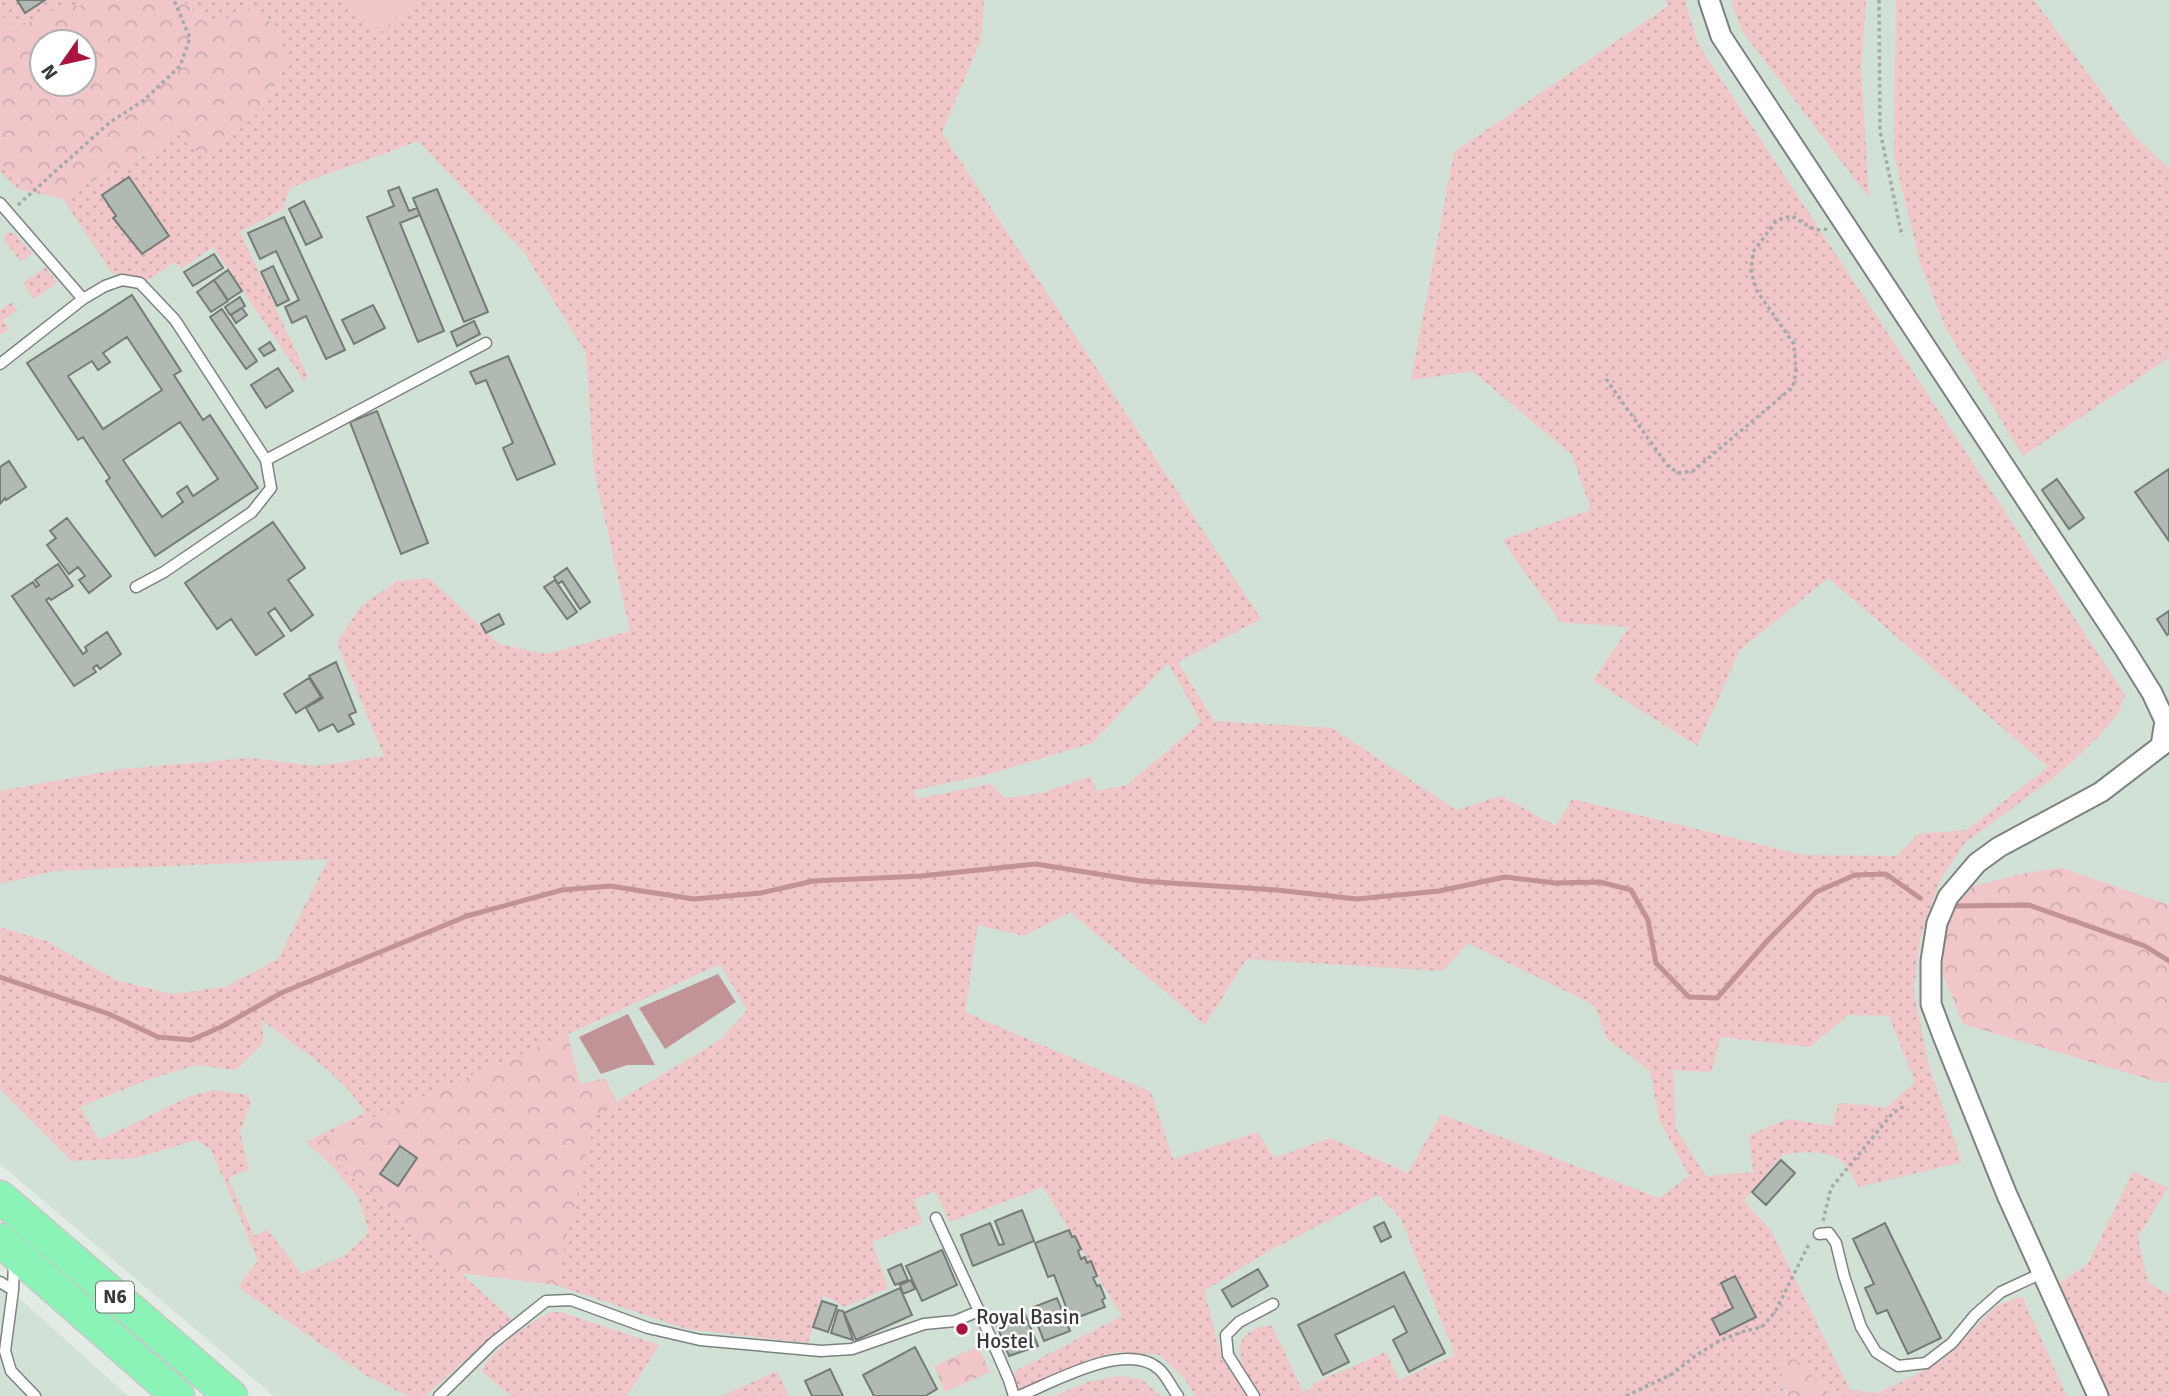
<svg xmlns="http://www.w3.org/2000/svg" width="2169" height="1396" font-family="Signika,sans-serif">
<defs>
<pattern id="grass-dots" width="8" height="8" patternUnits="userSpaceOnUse" patternTransform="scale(1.75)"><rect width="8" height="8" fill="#f0c6c9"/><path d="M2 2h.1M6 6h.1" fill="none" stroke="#ceabad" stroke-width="1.8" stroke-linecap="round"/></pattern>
<pattern id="forest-crowns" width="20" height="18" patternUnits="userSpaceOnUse" patternTransform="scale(1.75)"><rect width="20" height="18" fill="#f0c6c9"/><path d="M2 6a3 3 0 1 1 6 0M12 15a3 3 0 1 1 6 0" fill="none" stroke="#ceabad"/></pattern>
</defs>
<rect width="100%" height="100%" fill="#e3ebe5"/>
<!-- built -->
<path fill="#d2e1d6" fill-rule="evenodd" d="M0 0H2169V1396H274L0 1164ZM42 42H84V84H42Z
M0 1281 128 1396H0Z"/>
<!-- grass -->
<path fill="url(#grass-dots)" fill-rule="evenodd" d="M0 0H81L80 6H62L16 29 0 14Z
M182 0H342L376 36 415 0H984L981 39 942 133 1261 619 1178 662 1214 721 1332 728 1456 810 1501 796 1556 826 1572 799 1804 855 1897 856 1918 834 1967 830 2048 767 1828 578 1740 650 1697 746 1593 680 1629 627 1560 622 1502 540 1591 510 1572 455 1472 371 1411 380 1454 152 1668 6 1666 0H1685L1698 44 2125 695 2119 712 2097 738 2061 772 1965 843 1940 880 1920 939 1914 990 1928 1063 1962 1162 1859 1187C1854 1179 1850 1170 1843 1163 1831 1149 1800 1152 1783 1154L1744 1201 1772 1232 1850 1390 1878 1393 1909 1378 1944 1359 1996 1306 2022 1296 2067 1396H1834L1795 1359 1783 1388 1787 1396H1259C1248 1380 1227 1346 1250 1332 1257 1328 1263 1325 1271 1326L1274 1330 1303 1392 1313 1387 1312 1384 1386 1352 1399 1380 1455 1355 1401 1219 1378 1195 1267 1252 1204 1291 1222 1358 1246 1396H1196L1181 1374 1159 1355 1116 1352 1092 1359 1030 1387 1021 1390 1015 1387V1371L1122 1316 1043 1187 950 1222 935 1191 914 1200 922 1223 872 1242 888 1288 845 1307 823 1295 808 1343 687 1329 555 1285 596 1114 720 1040 747 1010 720 964 568 1034 314 1143 512 1319 425 1396H408L367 1376 238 1287 258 1260 211 1150 196 1140 135 1158 72 1161 0 1089V927L46 941 116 980 171 994 225 987 278 959 328 859 54 871 0 884V791L122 769 250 758 316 766 384 756 337 643 360 607 397 581 429 578 499 644 546 654 630 631 594 471 586 353 523 251 418 141 290 188 283 209 240 232 307 375 304 381 213 247 181 269 175 262 143 283 112 273 63 199 18 189 0 172V162L16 180 59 198 152 151 175 132H182L208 156 266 106 288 57 251 9C221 22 206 27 182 0ZM1168 663 1201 722 1127 785 1096 791 1091 776 1042 793 1005 798 991 784 916 799 914 790 986 775 1092 743ZM1070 912 1205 1025 1247 959 1443 971 1468 943 1594 1005 1607 1039 1650 1071 1659 1119 1689 1176 1659 1198 1441 1114 1408 1173 1330 1138 1274 1158 1258 1132 1173 1159 1151 1092 965 1012 978 925 1024 936ZM1848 1015 1889 1016 1915 1082 1887 1107 1839 1103 1832 1126 1788 1119 1749 1135 1753 1172 1706 1176 1676 1129 1673 1070 1711 1072 1721 1037 1810 1047ZM263 1021C298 1048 344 1075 365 1113L306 1142 331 1165 358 1197 369 1233 344 1256 301 1274 268 1230 254 1236 228 1178 249 1169 240 1132 251 1102 247 1095 214 1090 191 1096 99 1140 80 1107 144 1081 195 1065 236 1070 263 1043Z
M1731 0H1866L1861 70 1869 198 1742 31Z
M1896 0H2034L2134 136 2169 168V358L2023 456 1946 329 1920 263 1894 155Z
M9 232 15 234 32 253 21 262 4 240 5 235Z
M46 267 57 283 34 299 23 283Z
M12 302 17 311 3 320 9 330 0 335V310Z
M2133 1171 2168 1188 2138 1237 2148 1283 2169 1295V1396H2108L2055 1286 2088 1264Z
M550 1312H561L659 1345 627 1396H512L481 1371C498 1345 523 1327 550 1312Z
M777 1371 789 1396H722Z
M1117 1376 1141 1379 1161 1396H1054L1088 1382Z"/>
<!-- forest -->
<path fill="url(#forest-crowns)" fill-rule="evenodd" d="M81 0H182C206 27 221 22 251 9L271 23 288 57 266 106 208 156 188 147 182 132H175L152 151 59 198 16 180 0 162V14L16 29 62 6H80ZM42 42H84V84H42Z
M2062 868 2169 905V1082L2161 1083 1963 1024 1940 967 1949 913 1973 886 2027 873Z
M568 1034 580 1084 605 1078 617 1102 596 1115 555 1285 460 1273 314 1143Z
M978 1346 990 1372 945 1392 934 1366Z
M1795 1359 1833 1396H1834H1787L1778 1361Z"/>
<!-- park -->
<path fill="#f0c6c9" d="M342 0H415L376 37Z"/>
<!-- water -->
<path fill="#c19296" d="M718 974 736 1002 665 1049 639 1008Z
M628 1014 655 1065H627L601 1074 579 1037Z"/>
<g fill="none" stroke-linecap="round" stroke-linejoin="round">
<!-- stream -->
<path stroke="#c19296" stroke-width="5" d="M1957 906 2029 905 2145 946 2169 961
M0 977 109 1014 158 1037 191 1040 221 1027 281 993 467 916 562 890 610 886 694 899 761 893 813 881 921 876 1036 864 1141 881 1277 890 1357 899 1439 891 1505 877 1555 883 1600 882 1631 890 1648 920 1656 963 1689 997 1717 998 1768 940 1816 892 1855 875 1886 874 1920 898"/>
</g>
<!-- building -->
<path fill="#b1b9b3" stroke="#757c77" stroke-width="2" fill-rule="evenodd" d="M17 0H45L25 13Z
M129 177 169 236 142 254 113 218 116 216 102 195Z
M399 187 409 211 417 208 420 215 400 223 444 331 418 342 367 217 394 206 388 191Z
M437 189 488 312 464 322 413 198Z
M304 201 322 237 306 245 289 209Z
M284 217 345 350 326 359 306 316 292 323 285 307 299 300 276 251 260 259 248 233Z
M214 254 223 268 193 286 184 272Z
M273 266 289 300 277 306 261 272Z
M228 270 242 291 228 300 214 280Z
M214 280 228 301 211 312 197 292Z
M132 295 181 371 174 375 203 420 210 415 258 488 155 556 106 481 110 478 83 437 78 440 27 363ZM127 337 162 390 103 429 68 376 92 361 98 370 110 362 103 353ZM180 422 218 479 193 496 187 486 177 493 183 502 162 517 123 460Z
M240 297 245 306 230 315 225 307Z
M373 305 385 328 354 344 342 320Z
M242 308 247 315 236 323 231 315Z
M222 309 257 361 246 369 210 317Z
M474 321 480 334 457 346 451 332Z
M270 342 275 350 264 356 259 349Z
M508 356 555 464 517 480 503 448 513 443 486 380 476 384 470 372Z
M278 368 293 391 266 408 251 385Z
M377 411 428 543 401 554 350 422Z
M9 461 26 487 6 500 5 498 0 504V467Z
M2169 469V541L2135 492Z
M2057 479 2084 518 2069 529 2042 490Z
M67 518 111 576 89 593 79 580 85 576 78 567 69 574 47 545 56 538 50 531Z
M273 522 305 568 288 580 313 615 291 631 275 608 268 613 284 636 256 655 231 619 217 629 185 583Z
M58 564 73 586 51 600 49 598 46 600 83 654 87 651 85 647 107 632 121 654 100 669 97 665 93 668 96 672 74 686 12 596 33 582 36 587 39 585 35 580Z
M567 568 590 602 580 609 562 581 558 584 554 577Z
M555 580 577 612 567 619 544 587Z
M2169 611V634L2167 635 2157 619Z
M499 614 504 624 486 633 481 624Z
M336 662 356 712 349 715 354 724 338 732 333 724 319 731 306 708 323 698 309 676Z
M309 678 321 697 296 713 284 694Z
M400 1146 417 1158 398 1186 380 1174Z
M1781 1160 1795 1173 1766 1205 1752 1192Z
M1022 1210 1034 1241 973 1266 961 1235 990 1223 999 1245 1004 1244 995 1221Z
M1384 1222 1391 1237 1381 1242 1374 1227Z
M1885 1223 1941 1338 1908 1354 1887 1310 1877 1314 1865 1288 1874 1284 1853 1239Z
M1069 1230 1072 1237 1075 1236 1081 1249 1078 1251 1081 1259 1085 1257 1087 1263 1091 1261 1097 1276 1093 1278 1097 1286 1100 1285 1105 1298 1102 1300 1105 1307 1071 1320 1054 1275 1048 1277 1035 1243Z
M942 1250 957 1285 922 1301 906 1266Z
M901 1264 908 1280 895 1285 888 1270Z
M1258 1269 1268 1286 1232 1307 1222 1290Z
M1404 1272 1445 1353 1409 1372 1393 1340 1407 1332 1394 1306 1335 1335 1349 1362 1323 1375 1298 1325Z
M1735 1276 1756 1317 1720 1335 1712 1319 1733 1308 1721 1283Z
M911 1280 915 1289 903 1294 900 1285Z
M900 1288 912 1315 856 1340 844 1313Z
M1057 1298 1070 1331 1044 1341 1031 1308Z
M822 1301 837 1306 828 1332 813 1327Z
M838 1310 843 1311 853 1340 831 1333Z
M1024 1312 1038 1346 1009 1356 996 1323Z
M915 1347 937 1389 925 1396H874L863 1375Z
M830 1369 843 1396H812L805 1381Z"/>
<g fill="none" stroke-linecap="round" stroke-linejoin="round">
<!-- service casing -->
<g stroke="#7c837e" stroke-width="13">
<path id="service" d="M0 203 83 299 105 286 122 280 140 283 175 320 266 460 271 488 252 512 164 572 136 587
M0 364 83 299
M266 460 486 343
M936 1218 979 1311
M1819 1234 1829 1233 1836 1243 1844 1276 1861 1327 1876 1352 1898 1366 1926 1363 1952 1343 1975 1315 2001 1292 2042 1273
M14 1261 13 1290 5 1351 11 1371 35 1396
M0 1282 13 1290
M439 1396 493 1343 546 1301 571 1300 648 1328 700 1340 821 1351 852 1349 924 1324 955 1321 979 1311 1009 1380 1014 1396
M1019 1396C1054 1382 1126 1340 1159 1369 1166 1375 1172 1388 1178 1396
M1254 1396 1228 1355 1226 1335 1239 1322 1273 1304"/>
</g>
<!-- minor casing -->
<g stroke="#7c837e" stroke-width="23">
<path id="minor" d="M1709 0 1721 36 2124 648 2152 693 2165 721 2161 746 2101 792 1999 847 1977 863 1948 897 1937 923 1931 961V1004L1943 1036 2007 1195 2098 1396"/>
</g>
<!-- trunk casing -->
<g stroke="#c7c8c7" stroke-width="35">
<path id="trunk" d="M0 1197 231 1396
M0 1240 178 1396"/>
</g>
<!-- path -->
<path stroke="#a4aaa5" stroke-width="3.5" stroke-dasharray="3.5 3.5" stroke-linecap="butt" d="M1879 0 1880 131 1902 236
M18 205 109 123 144 100 180 66 190 38 174 0
M1606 379 1667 465 1678 473 1693 471 1793 387 1796 371 1794 344 1757 291 1751 271 1753 252 1777 220 1792 216 1815 230 1829 229
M1823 1221 1831 1188 1892 1114 1906 1105
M1626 1396 1672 1374 1698 1354 1719 1341 1741 1332 1762 1327 1775 1312 1810 1242"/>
<!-- service -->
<use href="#service" stroke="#fff" stroke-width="10"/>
<!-- minor -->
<use href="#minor" stroke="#fff" stroke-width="19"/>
<!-- trunk -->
<use href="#trunk" stroke="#8af3b6" stroke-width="32"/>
</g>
<!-- markers -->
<circle fill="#aa143f" stroke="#fff" stroke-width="2.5" cx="962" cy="1329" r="7"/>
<g text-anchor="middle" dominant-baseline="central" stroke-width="5" stroke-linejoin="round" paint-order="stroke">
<!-- shield labels -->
<rect fill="#fff" stroke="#737574" stroke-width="2" x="96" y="1281.5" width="38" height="31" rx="5"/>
<g font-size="19" font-weight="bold" fill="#373a38">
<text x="115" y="1297">N6</text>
</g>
<!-- poi labels -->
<g font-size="21" fill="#373a38" stroke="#fff" text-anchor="start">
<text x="976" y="1317">Royal Basin<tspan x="976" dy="24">Hostel</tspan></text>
</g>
</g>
<!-- north arrow -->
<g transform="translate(63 63) rotate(236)"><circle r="33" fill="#ffffff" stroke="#afb0af" stroke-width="2"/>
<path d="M0-5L12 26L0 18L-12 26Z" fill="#aa143f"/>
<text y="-10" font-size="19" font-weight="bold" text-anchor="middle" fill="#373a38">N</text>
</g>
</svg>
